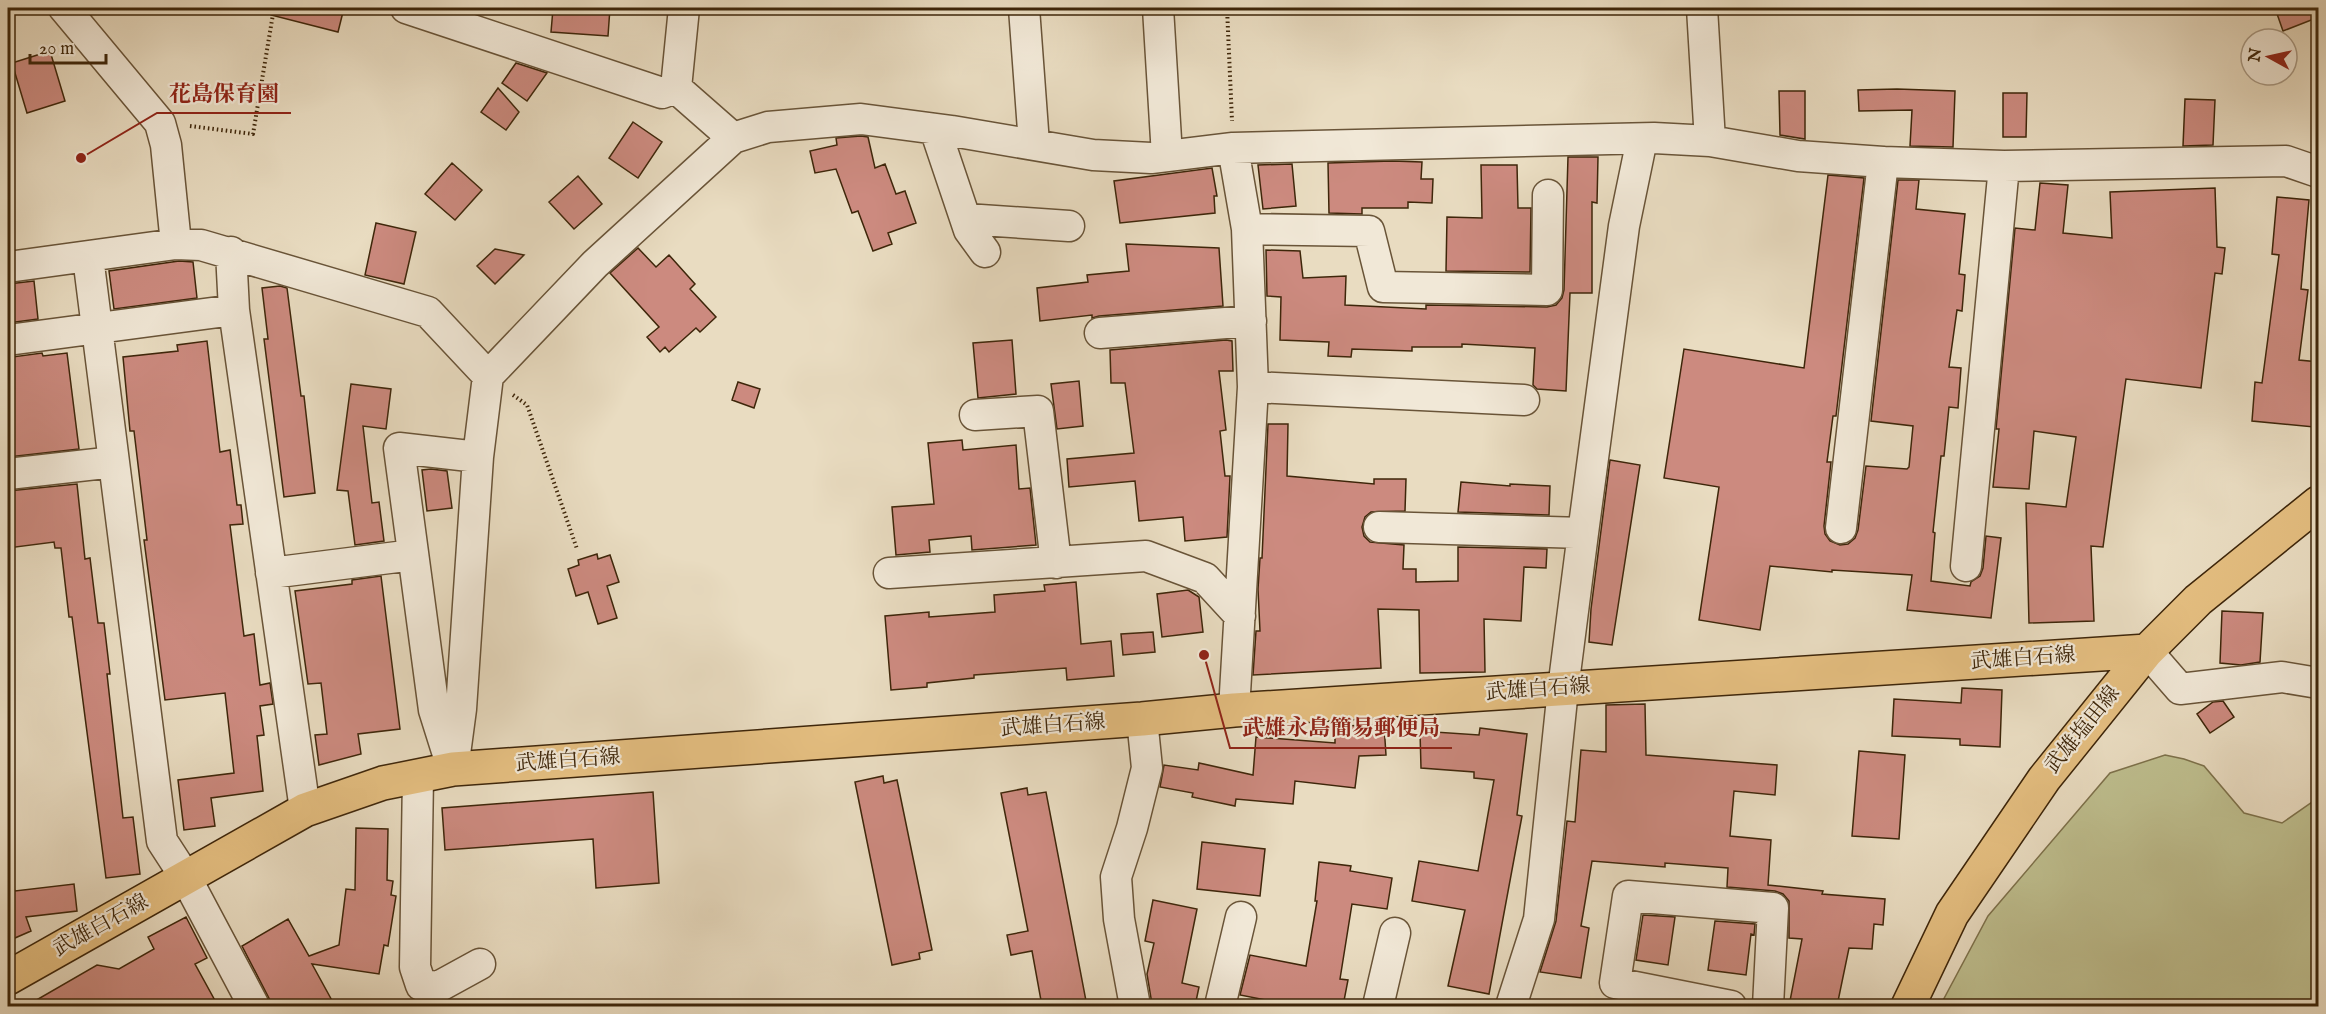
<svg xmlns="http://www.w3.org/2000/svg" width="2326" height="1014" font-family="'IM FELL English','Noto Serif JP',serif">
<rect width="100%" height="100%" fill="#e9dcc1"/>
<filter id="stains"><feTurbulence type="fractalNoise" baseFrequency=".00333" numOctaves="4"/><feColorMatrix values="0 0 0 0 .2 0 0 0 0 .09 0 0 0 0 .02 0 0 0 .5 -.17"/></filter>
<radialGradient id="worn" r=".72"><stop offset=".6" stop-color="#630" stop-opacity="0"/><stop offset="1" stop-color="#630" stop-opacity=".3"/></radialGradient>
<!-- green -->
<path fill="#bebe8e" stroke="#7e724c" stroke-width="1.5" d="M2165 755 2184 759 2204 766 2244 813 2282 823 2318 798V1006H1940L1988 916 2110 773Z"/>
<!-- building -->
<path fill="#cc8a7f" stroke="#3e260a" stroke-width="1.5" d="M272 8H344L338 32 271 15Z
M576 8H610L608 36 551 32 553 9 576 11Z
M2275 8H2319V17L2283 31Z
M50 51 65 101 27 113 12 63Z
M516 63 547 73 527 101 502 83Z
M498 88 519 112 506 130 481 112Z
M1897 89 1955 91 1953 147 1910 146 1912 110 1859 111 1858 90Z
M1779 91H1805V139L1780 135Z
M2003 93H2027L2026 137H2003Z
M2185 99 2215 100 2213 145 2183 146Z
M633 122 662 142 638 178 609 158Z
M861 136 868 137 875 168 885 164 896 194 905 191 916 223 888 233 892 244 873 251 858 211 852 213 836 169 815 173 810 151 837 145 836 138Z
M1568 157H1598L1597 203 1592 202V293H1570L1566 391 1537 389 1533 385 1535 348 1462 344V347H1412V351L1352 349 1351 357 1328 356 1329 342 1280 340 1281 297 1267 296 1266 250 1300 251 1303 278 1346 276 1345 305 1426 309V305L1547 307 1556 305 1562 298 1564 290Z
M1392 161 1422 162 1421 179H1433L1432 203 1408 202V208H1362V214L1329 213 1328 163Z
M452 163 482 190 455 220 425 194Z
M1292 164 1296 206 1263 209 1258 165Z
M1481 165H1517L1518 208H1531L1530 272 1446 271 1447 217 1482 218Z
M1212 168 1217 196H1214L1215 213 1120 223 1114 181Z
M1828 175 1864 178 1836 416H1833L1827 462H1831L1824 526 1825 534 1830 541 1840 545 1848 544 1855 538 1858 530 1866 466 1907 469 1909 467 1913 426 1871 421 1898 180H1919L1916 209 1965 214 1959 274 1965 275 1962 311 1957 310 1949 367 1961 368 1958 408 1949 407 1944 456H1941L1933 532 1935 533 1931 581 1970 586 1971 582 1980 576 1983 568 1986 536 2001 538 1991 618 1907 610 1912 575 1832 570V572L1770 566 1760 630 1699 620 1719 487 1664 478 1684 349 1804 368Z
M578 176 602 204 574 229 549 202Z
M2040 183 2068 185 2063 233 2112 238 2110 192 2215 188 2217 247 2225 248 2222 274 2215 273 2201 388 2126 379 2103 547 2091 546 2094 621 2029 623 2026 503 2066 507 2076 437 2034 431 2029 489 1993 487 1999 429H1996L2015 228 2035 230Z
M2277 197 2309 200 2301 289 2308 290 2299 360 2319 362 2314 427 2252 421 2255 382 2262 383 2279 255 2272 254Z
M376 223 416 232 404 284 365 275Z
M1126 244 1219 248 1223 306 1099 316 1092 318V315L1040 321 1037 288 1088 282 1087 275 1129 271Z
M638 248 656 267 669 255 695 284 690 289 716 317 700 332 696 328 669 352 665 347 660 352 647 337 659 327 610 273Z
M495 249 524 255 495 284 477 266Z
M179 261 193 262 197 298 114 309 109 271Z
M34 281 38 319 8 323V284Z
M280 286 287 288 301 396H304L315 493 284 497 264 339H268L262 288Z
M1012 340 1016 394 978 398 973 343Z
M1226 340 1232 341 1233 371H1219L1226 430 1220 431 1225 476H1230L1227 537 1185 541 1183 517 1139 521 1135 481 1069 487 1067 459 1134 453 1125 383H1111L1110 350Z
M207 341 220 452 230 450 237 505H241L243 524 230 525 244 636 254 634 260 685 270 683 273 704 260 706 264 735 257 736 263 791 211 798 215 826 184 830 178 780 234 773 225 693 165 700 144 540H147L134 431H130L123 357 178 351 177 345Z
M42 353 43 356 67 353 79 449 8 457V361L13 360 12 357Z
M1079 381 1083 426 1057 429 1051 384Z
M738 382 760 389 754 408 732 400Z
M351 384 391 389 386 429 363 426 372 503 379 502 384 541 355 545 348 491 337 490Z
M1268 424H1288L1287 476 1374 484V479H1406L1405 511 1371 512 1365 517 1362 527 1364 536 1370 542 1404 545 1403 569H1416V582L1458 581V547L1547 549 1546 568 1524 567 1521 621 1484 619 1485 672 1420 673 1419 610 1378 609 1381 668 1253 675 1256 631H1260L1258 589 1260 558H1262Z
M962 440 963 450 1016 445 1019 489 1030 488 1036 545 972 550 971 536 929 540 930 552 896 555 892 507 934 504 928 443Z
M1610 460 1640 465 1612 645 1589 642 1591 609Z
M431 469 447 471 452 508 427 511 422 470Z
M1461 482 1510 486V484L1550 486 1549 515 1458 512Z
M77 484 85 559 90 558 98 623H104L110 674H107L123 818 133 817 140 874 106 878 72 617H69L61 548H55L54 542 8 548V491Z
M597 554 598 559 610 555 619 582 607 586 617 618 598 624 588 592 576 596 568 569 579 565 578 560Z
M381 576 400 729 358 734 361 754 319 765 315 735 327 734 321 683 308 684 295 591 352 584V580Z
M1076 582 1081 644 1111 641 1114 676 1067 680 1066 668 974 675V678L927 683V687L891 690 885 616 929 612V617L995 612 994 595 1045 591 1044 585Z
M1188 590 1199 597 1203 632 1162 637 1157 594Z
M2222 611 2263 613 2260 662 2241 665 2220 663Z
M1153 632 1155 652 1123 655 1121 634Z
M1962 688 2002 690 2000 747 1960 745V739L1892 736 1894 699 1961 703Z
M2223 701 2234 717 2210 733 2197 714 2213 702Z
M1645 704 1646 755 1777 765 1775 795 1734 791 1730 836 1771 840 1768 885 1823 891 1822 894 1885 899 1883 925 1874 924 1872 949 1849 948 1837 1006H1789L1802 939 1789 938V901L1783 894 1775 891 1727 887 1728 868 1665 863V867L1592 861 1581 926 1589 928 1581 978 1540 972 1556 921 1567 821 1575 822 1581 750 1606 752V705Z
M1384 725 1386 755 1359 756 1355 788 1295 781 1293 804 1236 799 1235 806 1192 797 1193 793 1160 787 1164 765 1198 770 1199 763 1253 775 1256 737 1335 743V726Z
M1480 728 1527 734 1517 815 1522 816 1489 994 1448 986 1465 910 1412 901 1419 861 1478 871 1494 780 1474 778V772L1421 768 1420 731 1479 735Z
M1859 751 1905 755 1899 839 1852 836Z
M883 776 884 783 897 780 932 950 919 953 920 959 892 965 855 782Z
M1027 788 1028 795 1046 792 1087 1006H1042L1032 951 1011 955 1007 935 1028 931 1001 793Z
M653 792 659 883 596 888 593 839 445 850 442 808Z
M356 828 388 829 387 880 393 881 391 895 396 896 388 946 384 945 379 974 312 964 335 1006H273L242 946 288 919 309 956 339 945 346 889 355 890Z
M1202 842 1265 849 1260 896 1197 889Z
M1319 862 1351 866 1350 871 1392 878 1387 909 1352 904 1340 979 1348 980 1343 1006H1297L1240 995 1250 955 1306 966 1317 901H1315Z
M8 874 15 891 74 884 77 911 26 917 31 931 8 941Z
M1153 900 1197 909 1182 983 1199 987 1195 1006H1162L1152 1004 1147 974 1154 943 1145 941Z
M1643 915 1675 917 1668 965 1636 960Z
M186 917 207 958 195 964 218 1006H26L97 965 119 969 154 949 148 937Z
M1715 921 1755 924 1754 935 1751 934 1746 975 1708 970Z"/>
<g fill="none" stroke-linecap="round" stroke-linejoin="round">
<!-- minor casing -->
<g stroke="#695438" stroke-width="33">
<path id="minor" d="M64 8 160 123 166 145 176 244
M406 8 662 93 676 88
M684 8 676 88 733 138
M1024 8 1034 144
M1158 8 1167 156
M1702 8 1710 141
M935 129 969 230 985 252
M1233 148 1247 229 1253 387 1234 710
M966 219 1069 226
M1247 229 1369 231 1383 287 1547 290 1548 195
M231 252 234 310 305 810
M88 257 162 841 186 878 254 1006
M8 267 176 244 201 245 428 312 488 376
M1100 333 1251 321
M8 340 234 310
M1253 387 1524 400
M975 415 1038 411 1056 563
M8 474 114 462
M1379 527 1583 533
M1841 528 1883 162
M1966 566 2004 166
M271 573 413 555
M889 573 1146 556 1205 578 1240 616
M2147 651 2180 689 2282 677 2318 683
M451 764 434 710 399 448 478 457
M453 769 461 709 478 457 488 376 595 264 733 138 768 127 861 119 952 131 1093 155 1151 158 1233 148 1654 138 1710 141 1798 156 1883 162 2004 166 2286 161 2318 172
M418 776 415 967 421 985 438 987 480 964
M1135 1006 1119 919 1116 877 1132 828 1147 768 1142 719
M1220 1006 1241 917
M1378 1006 1395 933
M1511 1006 1539 919 1563 689 1583 533 1624 226 1642 139
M1731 1006 1615 983 1628 896 1773 908 1768 1006"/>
</g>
<!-- major casing -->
<g stroke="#3e260a" stroke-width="36">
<path id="major" d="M8 978 305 810 383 783 453 769 1142 719 1234 710 2147 651
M1908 1006 1952 914 2044 779 2147 651 2198 600 2318 503"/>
</g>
<!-- path -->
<path stroke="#3e260a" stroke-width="4" stroke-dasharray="1.5 3" stroke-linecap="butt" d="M1227 8 1232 121
M190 126 253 134 274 8
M513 395 527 405 577 549"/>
<!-- minor -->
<use href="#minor" stroke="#f1e8d7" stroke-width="30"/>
<!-- major -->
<use href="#major" stroke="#e4be80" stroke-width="33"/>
</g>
<g text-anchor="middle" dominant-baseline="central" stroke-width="4.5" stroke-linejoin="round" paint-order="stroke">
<!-- street labels -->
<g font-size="21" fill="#3e260a" stroke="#f1e8d7">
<text transform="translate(2023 659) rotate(-4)">武雄白石線</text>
<text transform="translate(1538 690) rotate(-4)">武雄白石線</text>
<text transform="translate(1053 726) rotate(-4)">武雄白石線</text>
<text transform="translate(2083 730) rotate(-51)">武雄塩田線</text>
<text transform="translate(568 761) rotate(-4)">武雄白石線</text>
<text transform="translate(101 926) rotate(-29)">武雄白石線</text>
</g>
</g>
<!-- callouts -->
<path fill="none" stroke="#8f2418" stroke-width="2" d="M81 158L157 113H291M1204 655L1230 748H1452"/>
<g fill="#8f2418" stroke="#f1e8d7" stroke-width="2">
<circle cx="81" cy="158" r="6"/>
<circle cx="1204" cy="655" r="6"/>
</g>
<g font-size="22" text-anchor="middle" font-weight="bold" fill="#8f2418" stroke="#f1e8d7" stroke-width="4.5" stroke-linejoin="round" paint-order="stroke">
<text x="224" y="101">花島保育園</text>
<text x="1341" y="735">武雄永島簡易郵便局</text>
</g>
<!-- margin -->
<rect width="2326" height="1014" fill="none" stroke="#e9dcc1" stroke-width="30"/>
<rect x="9" y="9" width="2308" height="996" fill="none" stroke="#3e260a" stroke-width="3"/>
<rect x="15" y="15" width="2296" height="984" fill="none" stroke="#3e260a" stroke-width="1.5"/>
<!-- north arrow -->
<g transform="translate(2269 57) rotate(278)"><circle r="28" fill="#f1e8d7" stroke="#a99a85" stroke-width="1.5"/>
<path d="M0-4.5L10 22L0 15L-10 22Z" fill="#8f2418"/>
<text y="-9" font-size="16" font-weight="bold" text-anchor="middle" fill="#3e260a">N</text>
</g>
<!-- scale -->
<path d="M30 54v9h76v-9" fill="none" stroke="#3e260a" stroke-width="3"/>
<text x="39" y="54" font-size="18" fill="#3e260a" stroke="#f1e8d7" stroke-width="4.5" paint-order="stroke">20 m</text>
<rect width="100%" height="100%" filter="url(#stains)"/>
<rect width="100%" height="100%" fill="url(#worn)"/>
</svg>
